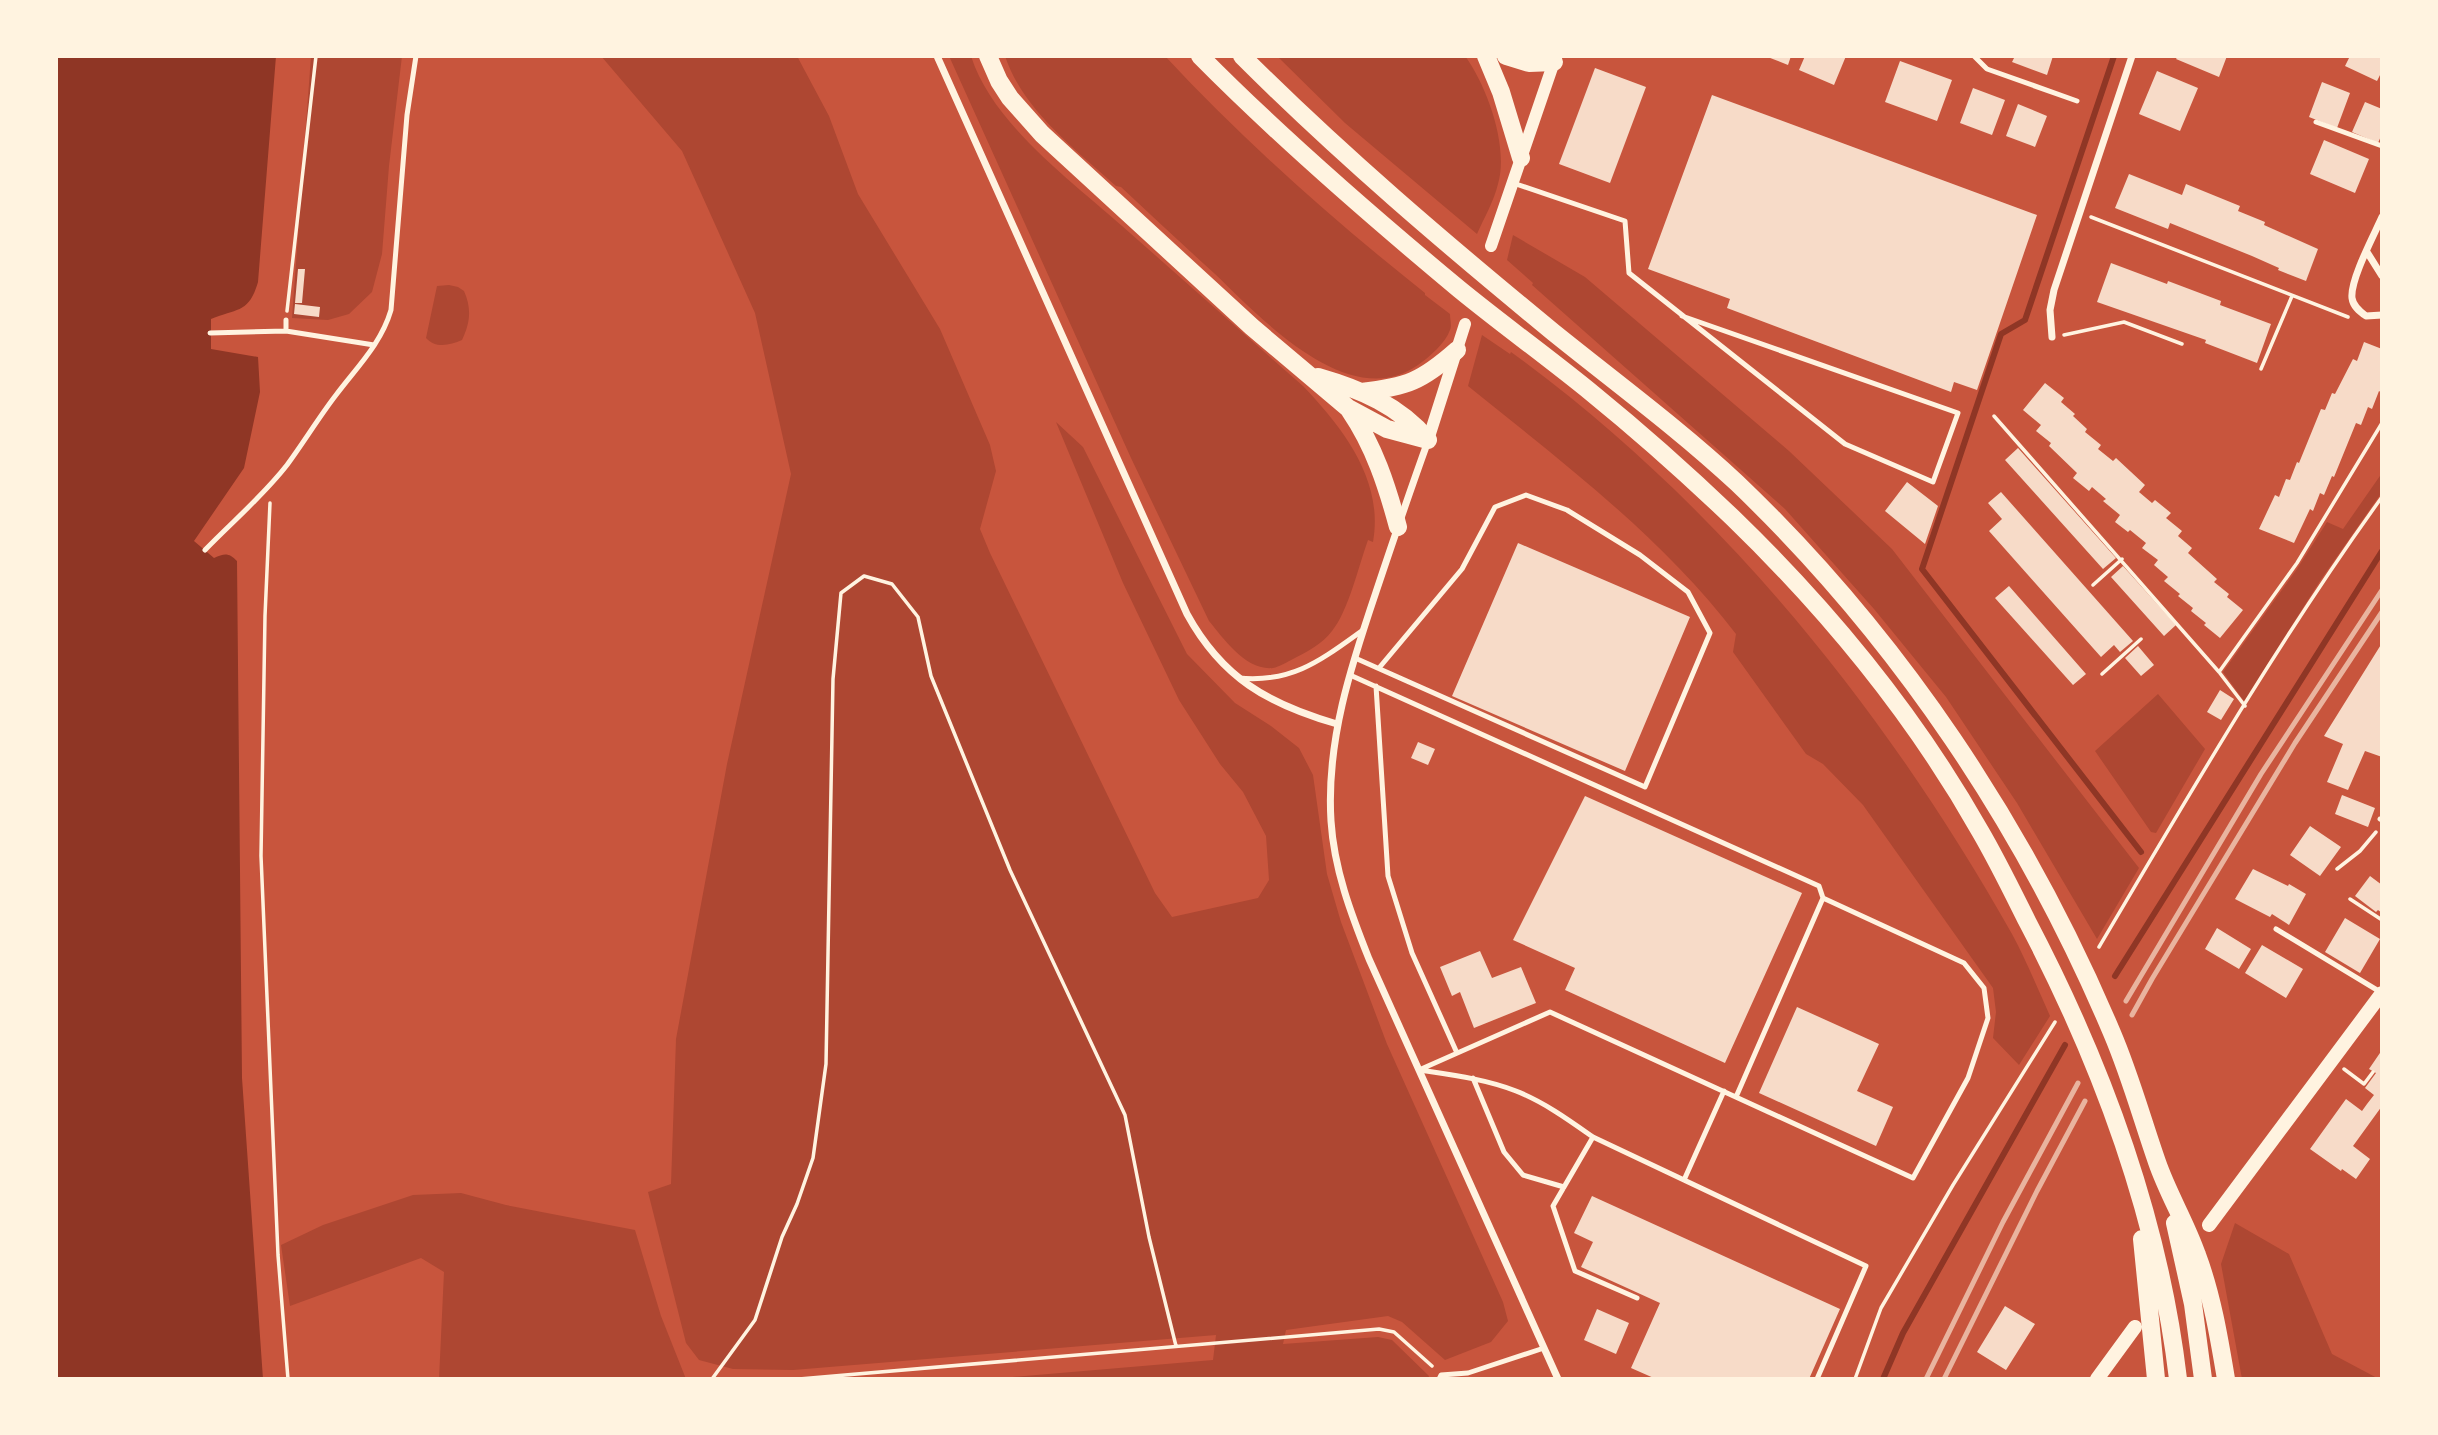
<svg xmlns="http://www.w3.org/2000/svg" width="2438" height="1435" font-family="Lato,sans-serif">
<rect width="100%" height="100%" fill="#c8553d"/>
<!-- green -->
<path fill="#ae4732" d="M311 56H402L389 166 382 254 372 292 349 314 328 320 292 318Z
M601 56H797L829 116 858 194 940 329 990 445 996 471 980 529 990 553 1155 893 1172 917 1258 898 1269 880 1266 836 1243 792 1220 764 1179 700 1123 583 1056 422 1083 447 1187 654 1235 703 1271 726 1299 748 1313 775 1327 874 1341 922 1387 1044 1503 1302 1508 1321 1491 1342 1445 1360 1402 1322 1388 1316 1286 1330 1283 1344 1378 1337 1392 1340 1429 1376 1428 1379H988L1213 1360 1216 1335 793 1370 733 1369 699 1360 686 1343 648 1192 671 1184 676 1039 727 764 791 474 755 313 682 151Z
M949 56H971C993 126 1077 185 1130 233 1188 284 1245 335 1303 386 1343 428 1384 480 1373 542L1368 540C1359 565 1348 612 1332 631 1322 644 1307 652 1293 659 1287 662 1279 667 1273 668 1246 671 1224 639 1209 621L1131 458Z
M1005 56H1165C1245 142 1333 220 1425 293V295L1450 314C1450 319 1452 326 1450 330 1445 344 1429 357 1418 365 1349 414 1260 317 1215 274 1183 245 1152 216 1121 187L1116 186C1075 149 1023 110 1005 56Z
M1277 56H1465C1487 86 1509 147 1498 184 1494 201 1484 218 1477 234L1345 123Z
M1513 235 1585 277 1789 451 1892 549 2139 868 2097 939 2017 803 1946 697 1874 609 1785 509 1532 285 1533 283 1507 260Z
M449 285 458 287 464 291C472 309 470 323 462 340 450 345 436 349 426 338L437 286Z
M1482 335 1510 354 1511 352C1721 505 1885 709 2012 934 2026 960 2038 989 2050 1016L2019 1065 1993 1038 1996 1012 1993 988 1863 805 1823 764 1806 754 1733 652 1736 634C1662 537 1562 462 1468 386Z
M2382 473V492L2320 581 2244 701 2223 672 2297 569 2327 522 2343 529Z
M2158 694 2205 749 2156 833 2151 832 2095 751Z
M461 1193 506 1205 635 1230 661 1316 686 1379H439L444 1272 421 1258 290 1306 281 1245 323 1225 413 1195Z
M2235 1223 2289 1254 2332 1354 2379 1379H2242L2221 1264Z"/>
<!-- water -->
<path fill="#8f3625" d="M56 56H276L258 282C249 313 238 308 211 319V349L258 357 260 392 244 468 194 541 214 558C225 553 229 553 237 561L242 1078 263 1379H56Z"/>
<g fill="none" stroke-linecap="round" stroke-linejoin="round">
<!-- stream -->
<path stroke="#8f3625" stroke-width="6" d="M2114 56 2025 320 2001 334 1922 569 2141 852
M2115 976 2382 551
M1883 1379 1903 1333 2065 1045"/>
</g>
<!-- building -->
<path fill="#f7dbc8" d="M1765 56H1791L1788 65Z
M1805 56H1846L1834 85 1799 70Z
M2015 56H2053L2047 75 2012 62Z
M2178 56H2227L2219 77 2176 59Z
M2350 56H2382V71L2377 81 2345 66Z
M1900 61 1952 80 1937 121 1885 102Z
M1595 68 1646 87 1610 183 1559 164Z
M2157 71 2198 88 2180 131 2139 114Z
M2322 82 2350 93 2337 128 2309 117Z
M1973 88 2005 100 1992 135 1960 123Z
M1712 95 2037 215 1977 390 1954 382 1951 392 1727 308 1730 299 1648 269Z
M2365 102 2382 109V134L2378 143 2352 132Z
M2018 104 2047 116 2035 147 2006 136Z
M2324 140 2369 159 2355 193 2310 174Z
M2129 174 2182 195 2186 184 2240 206 2238 211 2265 222 2264 225 2318 249 2306 281 2278 270 2279 268 2252 256 2170 223 2168 229 2115 208Z
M2111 263 2167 284 2168 281 2221 301 2220 305 2271 324 2257 363 2205 343 2206 340 2097 302Z
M298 269H305L302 303H295Z
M295 304 320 307 319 317 294 314Z
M2364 342 2382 349V393L2379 391 2372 409 2368 407 2361 425 2356 423 2334 477 2332 476 2324 495 2320 493 2313 511 2310 509 2294 543 2259 529 2275 495 2279 497 2286 479 2290 480 2297 462 2299 463 2321 409 2325 410 2332 393 2335 394 2353 359 2357 361Z
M2045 383 2064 398 2061 402 2075 414 2073 416 2087 429 2085 432 2101 445 2098 449 2113 461 2116 458 2145 485 2139 492 2152 503 2155 500 2171 513 2166 518 2182 531 2178 536 2192 548 2188 553 2217 579 2214 582 2229 594 2227 597 2243 610 2220 638 2204 625 2206 623 2191 611 2193 608 2178 596 2180 594 2164 581 2168 577 2154 565 2158 560 2142 548 2146 543 2130 530 2128 532 2115 522 2120 515 2103 501 2106 499 2092 487 2089 491 2073 478 2077 473 2049 446 2051 443 2036 431 2041 425 2023 410Z
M2018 448 2116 558 2103 569 2005 460Z
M1907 482 1938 506 1925 544 1885 511Z
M2001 492 2133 641 2120 652 2114 645 2101 657 1989 531 2002 519 1988 503Z
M1518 543 1690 617 1625 771 1452 696Z
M2123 566 2176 625 2164 636 2111 577Z
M2009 586 2086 674 2073 685 1995 598Z
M2382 643V757L2365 751 2348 790 2327 782 2343 744 2324 736Z
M2138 646 2154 665 2141 676 2125 658Z
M2220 690 2234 699 2221 720 2207 712Z
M1418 742 1435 749 1428 765 1411 758Z
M2342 795 2375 808 2368 827 2335 814Z
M1585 796 1802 893 1725 1063 1565 990 1575 968 1513 940Z
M2310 826 2341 847 2320 876 2290 855Z
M2253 869 2288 886 2289 884 2306 894 2289 925 2272 914 2270 917 2235 899Z
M2370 876 2382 885V913L2378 910 2376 912 2355 896Z
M2345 918 2380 939 2360 973 2325 952Z
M2217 928 2251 949 2239 969 2205 949Z
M2262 945 2303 969 2286 998 2245 973Z
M1480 951 1492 978 1521 967 1536 1003 1474 1028 1460 992 1452 996 1440 967Z
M1797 1007 1879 1044 1857 1091 1893 1107 1876 1146 1759 1093Z
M2382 1050V1106L2353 1146 2370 1159 2356 1179 2342 1169 2341 1171 2310 1149 2346 1099 2362 1111 2367 1104 2374 1095 2365 1088 2376 1073 2369 1069Z
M1592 1196 1840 1309 1809 1379H1656L1631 1368 1660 1303 1581 1267 1593 1242 1574 1233Z
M2005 1306 2035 1324 2006 1370 1977 1352Z
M1597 1309 1629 1323 1616 1354 1584 1340Z"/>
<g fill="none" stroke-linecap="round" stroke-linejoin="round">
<!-- path -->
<path stroke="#fff3e0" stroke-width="3.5" d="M2091 217 2348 317
M287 311 316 56
M2064 335 2124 322 2182 344
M2261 369 2292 296
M1994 416 2219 672 2245 706
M270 503 265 616 261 856 278 1255 288 1379
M2093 585 2122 559
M2219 672 2297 563 2382 423
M2102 674 2141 639
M2337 869 2360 851 2376 832
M2350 899 2382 920
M2099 947C2189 795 2278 641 2382 497
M2344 1069 2364 1084 2373 1072
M712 1379 755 1320 782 1237 797 1204 813 1158 826 1064 833 679 841 593 864 576 892 584 918 617 931 676 1010 870 1125 1115 1149 1237 1176 1346
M799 1379 1379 1329 1394 1332 1432 1366
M1855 1379 1881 1308 1953 1185 2055 1022"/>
<!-- service -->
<path stroke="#fff3e0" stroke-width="5" d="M1974 56 1987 69 2077 101
M2316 122 2382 146
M1513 183 1625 221 1629 273 1845 444 1933 482 1958 413 1682 316
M286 331V320
M210 333 286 331 374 345
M205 550C232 522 263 496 287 465 304 442 319 417 336 395 357 367 381 344 391 310L407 115 416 56
M1355 658 1645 787 1710 633 1688 592 1640 555 1567 510 1526 495 1495 507 1462 569 1379 668
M1350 675 1819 886 1823 898
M1239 678C1293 683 1321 660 1363 630
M1376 686 1388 876 1412 953 1457 1053
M2380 819 2382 820
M2276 929 2382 993
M1473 1078 1504 1152 1523 1175 1564 1187
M1736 1097 1823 898 1964 963 1984 988 1988 1018 1968 1078 1913 1178 1550 1012 1419 1070C1452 1075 1485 1079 1516 1091 1544 1102 1569 1120 1593 1137L1866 1266 1817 1379
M1593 1137 1553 1206 1575 1271 1637 1298
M1684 1180 1724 1091
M1439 1379 1441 1375 1468 1373 1544 1348"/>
<!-- minor -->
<path stroke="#fff3e0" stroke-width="7" d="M937 56 1187 614C1222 678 1268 704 1337 724
M2382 217C2374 235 2350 280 2352 298 2353 306 2359 311 2366 316L2382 315
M2367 252 2382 276
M2052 337 2050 310 2054 290 2132 56
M1428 441C1410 491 1393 541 1376 592 1351 666 1326 741 1331 821 1334 869 1351 914 1369 959L1558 1379"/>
<!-- tertiary -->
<path stroke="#fff3e0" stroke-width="12" d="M1491 246 1556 56
M1428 440 1465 324"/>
<!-- secondary -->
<path stroke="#fff3e0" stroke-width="14" d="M2209 1225 2382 993
M2097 1379 2135 1327"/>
<!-- trunk -->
<path stroke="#fff3e0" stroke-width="18" d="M988 56 999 81 1010 98 1042 134 1252 327 1348 408 1387 429 1428 440
M1200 56C1282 139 1370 215 1459 289 1503 325 1549 358 1593 394 1641 433 1688 475 1733 518 1828 610 1915 716 1980 831 1997 860 2012 891 2027 921 2102 1064 2159 1218 2178 1379
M1242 56C1340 154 1446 244 1553 332 1615 382 1679 429 1737 483 1899 638 2025 827 2112 1033 2130 1075 2142 1119 2157 1162 2168 1194 2186 1223 2197 1255 2212 1295 2219 1337 2226 1379
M1486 56 1501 92 1521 158
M1506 56 1529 63 1554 62
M1318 377C1360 389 1400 406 1428 440
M1361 392C1407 387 1422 381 1457 350
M1350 411C1374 446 1387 486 1398 527
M2175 1223 2193 1304 2203 1379
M2142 1239 2156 1379"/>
<!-- rail -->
<path stroke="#e9b49f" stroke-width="5" d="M2126 1001 2261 774 2382 590
M2132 1015 2152 979 2295 743 2382 612
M1926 1379 2003 1222 2078 1083
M1944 1379 2037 1191 2085 1101"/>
</g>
<!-- border -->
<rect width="2438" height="1435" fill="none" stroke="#fff3e0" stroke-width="116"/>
</svg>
